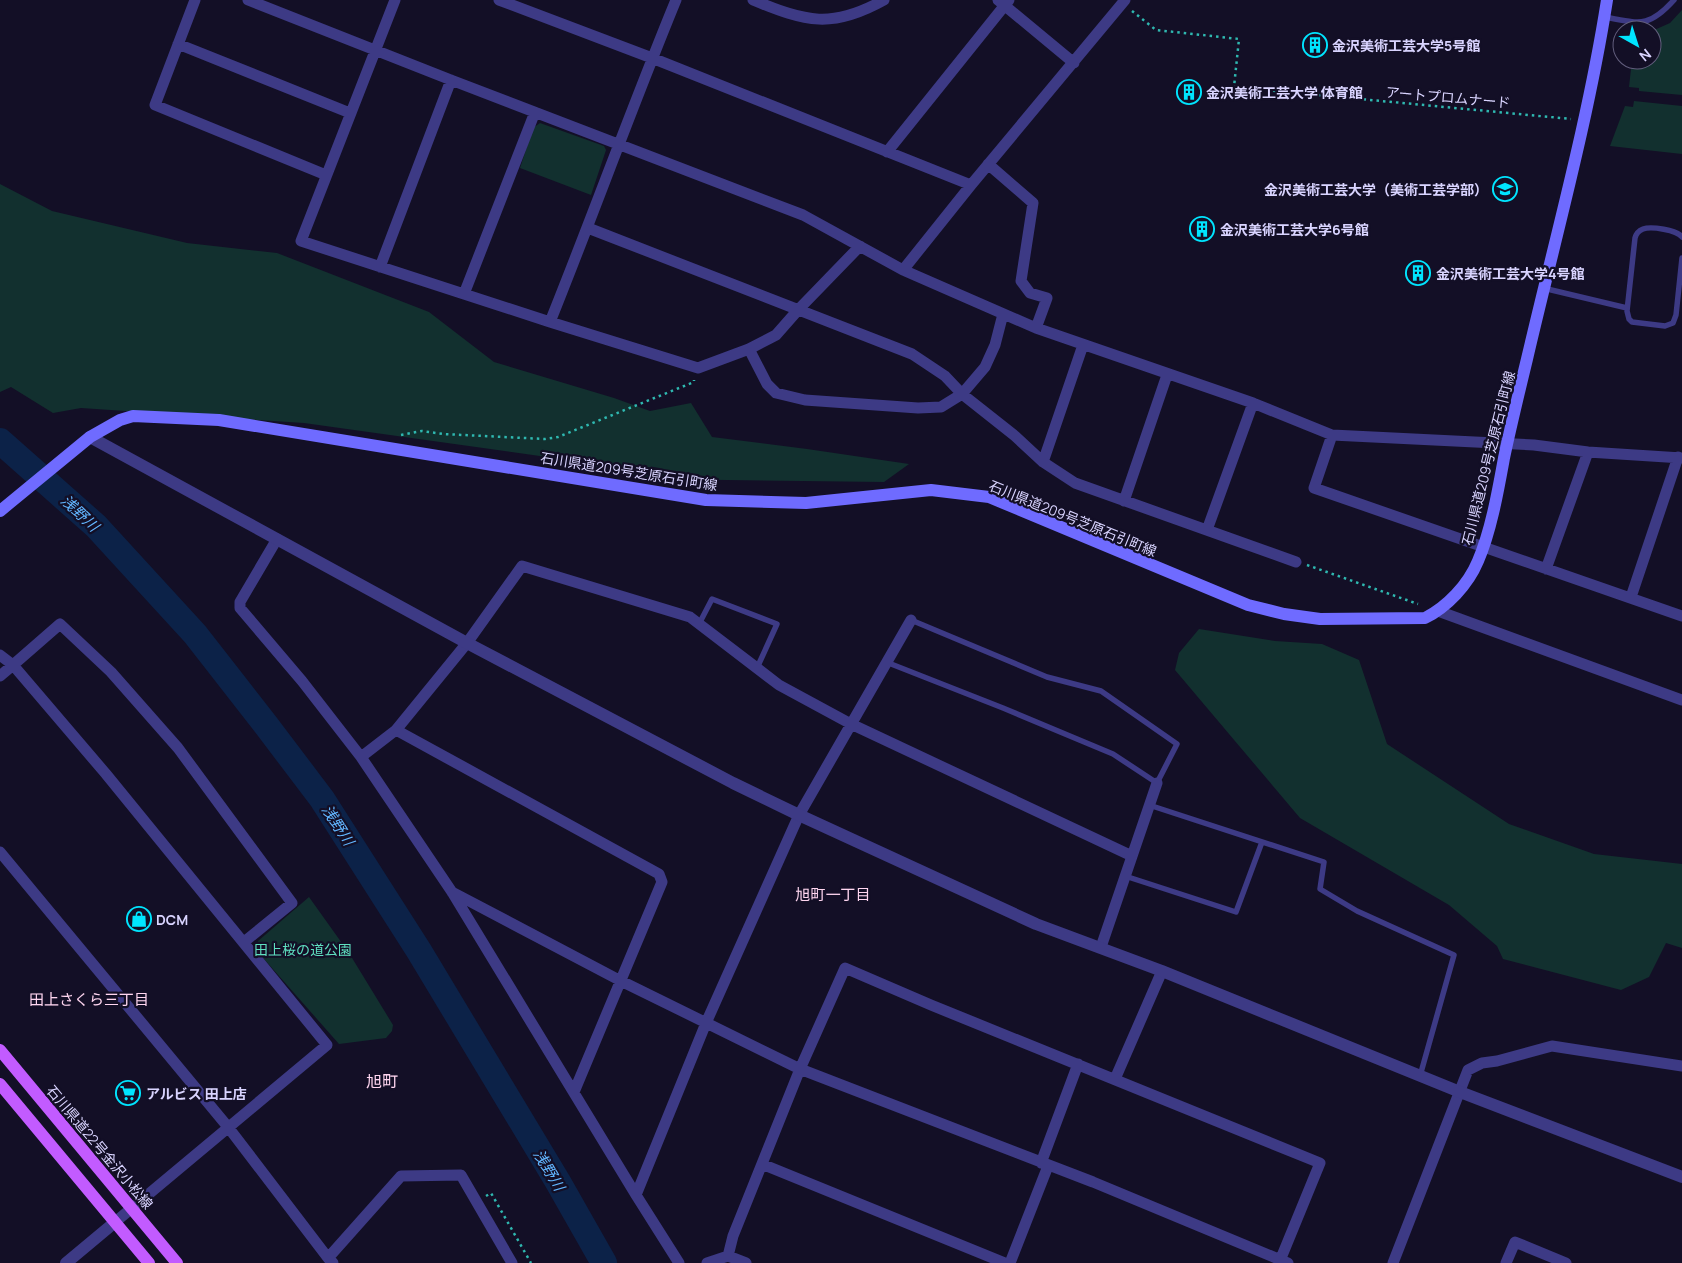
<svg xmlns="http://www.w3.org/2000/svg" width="1682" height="1263" viewBox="0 0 1682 1263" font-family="Manrope,'Noto Sans JP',sans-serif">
  <rect width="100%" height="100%" fill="#130f26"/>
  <path fill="#12302f" d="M1682,10V95L1639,91V88L1629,87L1632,60H1652V31L1670,23Z
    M1634,101L1682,106V154L1610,146L1625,106L1633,107Z
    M540,123L604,146L606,150L591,195L520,168L533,128Z
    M0,184L52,211L187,243L277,253L429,312L494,362L614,398L650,411L691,403L712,437L807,449L909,464L884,482L650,479L554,458L304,423L81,408L53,413L11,387L0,392Z
    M1199,629L1275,641L1322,644L1359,660L1387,744L1509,824L1594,854L1682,864V948L1666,943L1649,977L1621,990L1503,959L1497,946L1449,905L1300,818L1175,670L1179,653Z
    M309,897L349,953L393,1025L392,1031L386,1038L339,1044L257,951L258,941Z"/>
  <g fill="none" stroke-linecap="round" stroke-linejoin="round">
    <path stroke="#0c2248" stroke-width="26" d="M0,441L96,526L195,634L266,725L322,799L419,951L558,1182L604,1263"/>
    <path stroke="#2fb8b0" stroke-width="2.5" stroke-dasharray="2.5 4" stroke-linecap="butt" d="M1132,11L1156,30L1239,39L1234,87L1571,119
      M401,435L422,431L443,434L545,439L558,437L694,382V380
      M1307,565L1418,604
      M486,1196L491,1193L531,1263"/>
    <path stroke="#3d3a85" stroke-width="5.5" d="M1604,17C1639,23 1648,29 1674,0
      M1682,237C1677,230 1651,226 1643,229C1638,231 1636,234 1635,238L1627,311L1629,319L1632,322L1665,326L1673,323L1676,315L1682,258
      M1543,288L1627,308
      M699,624L712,599L777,624L757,668
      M886,662L1003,708L1113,754L1157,783L1177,744L1101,691L1047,677L911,620
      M1149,805L1324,862L1320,889L1357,911L1454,955L1420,1076
      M1125,876L1236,912L1262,842"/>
    <path stroke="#3d3a85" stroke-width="11" d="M195,0L155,105L326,175
      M248,0L451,80L803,215L903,270L1036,328L1253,403L1332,435L1534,445L1588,452L1682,458
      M395,0L301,241L550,322L698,368L749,349L776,335L798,310L860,246
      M499,0L652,58L971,185
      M753,0C806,22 832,29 884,0
      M998,0L1074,63
      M178,44L350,113
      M887,152L1009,0
      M988,164L1033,203L1021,281L1030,293L1047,298L1036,328
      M588,228L912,354L945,376L962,394L1015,436L1043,462L1075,483L1296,562
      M380,267L451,80
      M903,270L971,185L1125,0
      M464,294L535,112
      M550,322C593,215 632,107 676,0
      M749,349L767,384L776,393L805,400L918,408L941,407L962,394L985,367L995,345L1003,314
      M1332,435L1314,488L1682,616
      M1043,462L1083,345
      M1124,501L1167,375
      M1207,530L1253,403
      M277,539L240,602V608L302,681L361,757L452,892L636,1195L679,1263
      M1546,569L1588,452
      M1631,597L1678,457
      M1438,611L1682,700
      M0,655L13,665L0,676
      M396,730L659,874L662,882L574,1092
      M361,757L396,730L467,643L522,566L690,617L779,685L851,724L1132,856
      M0,852L228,1127L328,1258L333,1263
      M452,892L621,981L800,1069L1093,1182L1288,1263
      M1101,947L1157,783
      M1115,1079L1162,971
      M1041,1163L1078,1064
      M762,1164L1005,1263
      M636,1195L706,1023L799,815L911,620
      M114,1223L327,1045L106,774L13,665L60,624L111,672L178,748L292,903L244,942
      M728,1256L733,1236L800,1069L845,968L931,1005L1320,1163L1279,1263
      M328,1258L401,1176L461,1175L512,1263
      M707,1263L728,1256L746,1263
      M1010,1263L1048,1166
      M1393,1263L1468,1070L1482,1063L1497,1061L1552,1046L1682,1066
      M1506,1263L1515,1242L1566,1263"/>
    <path stroke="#3d3a85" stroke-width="12" d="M90,437L467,643L733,783L799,815L1036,924L1162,971L1460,1092L1682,1177
      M66,1263L114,1223"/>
    <path stroke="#6f6bff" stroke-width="12" d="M0,511L90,437L120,420L133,416L219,420L706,500L806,503L931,490L989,497L1248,605L1284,614L1320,619L1425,618C1447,607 1468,585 1478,561C1491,531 1498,491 1504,458C1511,425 1519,392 1527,359C1555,239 1588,121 1607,0"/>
    <path stroke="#c25bff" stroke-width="12" d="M0,1050L177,1263
      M0,1084L149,1263"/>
  </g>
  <defs>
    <symbol id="building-ring" viewBox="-11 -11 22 22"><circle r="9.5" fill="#130f26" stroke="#00e5ff" stroke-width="1.5"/><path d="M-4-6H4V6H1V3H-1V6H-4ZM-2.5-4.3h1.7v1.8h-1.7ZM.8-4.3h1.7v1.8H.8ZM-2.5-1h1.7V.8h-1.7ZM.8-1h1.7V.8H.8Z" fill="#00e5ff"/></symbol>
    <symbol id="university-ring" viewBox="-11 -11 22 22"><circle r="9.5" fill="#130f26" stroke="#00e5ff" stroke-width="1.5"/><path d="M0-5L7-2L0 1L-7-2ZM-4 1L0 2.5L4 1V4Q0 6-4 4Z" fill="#00e5ff"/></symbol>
    <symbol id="shop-ring" viewBox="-11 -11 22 22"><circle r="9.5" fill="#130f26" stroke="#00e5ff" stroke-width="1.5"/><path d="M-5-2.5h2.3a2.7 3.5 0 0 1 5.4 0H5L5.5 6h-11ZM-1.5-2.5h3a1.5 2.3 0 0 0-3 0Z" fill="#00e5ff"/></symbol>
    <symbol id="supermarket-ring" viewBox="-11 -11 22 22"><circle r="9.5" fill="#130f26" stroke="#00e5ff" stroke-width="1.5"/><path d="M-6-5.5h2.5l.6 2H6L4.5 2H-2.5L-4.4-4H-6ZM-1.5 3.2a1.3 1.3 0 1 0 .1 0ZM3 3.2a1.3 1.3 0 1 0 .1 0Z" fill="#00e5ff"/></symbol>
  </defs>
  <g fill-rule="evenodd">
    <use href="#building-ring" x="1301" y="31" width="28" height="28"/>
    <use href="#building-ring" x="1175" y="78" width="28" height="28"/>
    <use href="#university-ring" x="1491" y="175" width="28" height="28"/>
    <use href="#building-ring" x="1188" y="215" width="28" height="28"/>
    <use href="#building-ring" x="1404" y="259" width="28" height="28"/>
    <use href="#shop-ring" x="125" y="905" width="28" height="28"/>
    <use href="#supermarket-ring" x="114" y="1079" width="28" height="28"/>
  </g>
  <g text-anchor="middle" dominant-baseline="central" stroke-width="4.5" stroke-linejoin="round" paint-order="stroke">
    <g font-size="14" font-weight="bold" fill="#d9d4ff" stroke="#130f26" text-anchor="start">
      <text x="1332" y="45">金沢美術工芸大学5号館</text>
      <text x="1206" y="92">金沢美術工芸大学 体育館</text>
      <text x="1488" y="189" text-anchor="end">金沢美術工芸大学（美術工芸学部）</text>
      <text x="1220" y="229">金沢美術工芸大学6号館</text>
      <text x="1436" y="273">金沢美術工芸大学4号館</text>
      <text x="156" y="919">DCM</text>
      <text x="146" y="1093">アルビス 田上店</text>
    </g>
    <g font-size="14" fill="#d9d4ff" stroke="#130f26">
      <text transform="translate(1448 97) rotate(5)">アートプロムナード</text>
      <text transform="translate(1488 458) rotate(-76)">石川県道209号芝原石引町線</text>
      <text transform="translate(629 471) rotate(9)">石川県道209号芝原石引町線</text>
      <text transform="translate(1073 518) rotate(22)">石川県道209号芝原石引町線</text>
      <text transform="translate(100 1147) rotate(50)">石川県道22号金沢小松線</text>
    </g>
    <g font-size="14" fill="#5fe0c0" stroke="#130f26">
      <text x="303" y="949">田上桜の道公園</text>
    </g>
    <g font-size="15" font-style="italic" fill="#62b6ff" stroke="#130f26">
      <text transform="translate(80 513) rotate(43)">浅野川</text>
      <text transform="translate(338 825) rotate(57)">浅野川</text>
      <text transform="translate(549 1170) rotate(59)">浅野川</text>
    </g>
    <g font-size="15" fill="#ffd6f0" stroke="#130f26">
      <text x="833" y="894">旭町一丁目</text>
      <text x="89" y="999">田上さくら三丁目</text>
    </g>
    <g font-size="16" fill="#ffd6f0" stroke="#130f26">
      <text x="382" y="1081">旭町</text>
    </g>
  </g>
  <g transform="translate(1637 45) rotate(141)"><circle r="24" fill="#130f26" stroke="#625e7d"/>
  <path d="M0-4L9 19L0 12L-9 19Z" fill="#00e5ff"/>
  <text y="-8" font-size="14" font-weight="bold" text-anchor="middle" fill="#d9d4ff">N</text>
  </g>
</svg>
